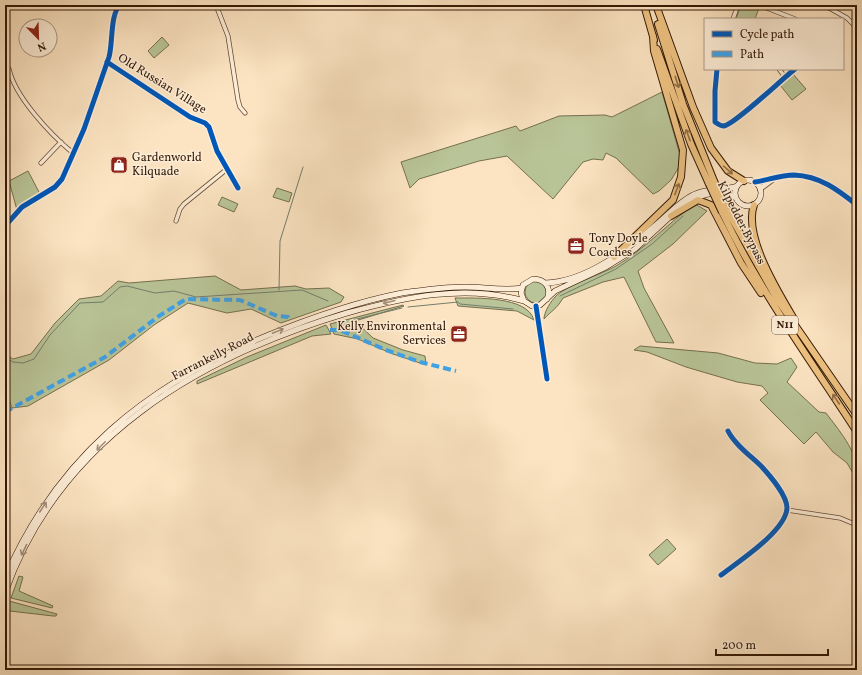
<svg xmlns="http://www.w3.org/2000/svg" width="862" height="675" viewBox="0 0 862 675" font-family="Vollkorn,serif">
  <rect width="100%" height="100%" fill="#fce4c2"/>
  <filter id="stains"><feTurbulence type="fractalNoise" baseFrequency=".005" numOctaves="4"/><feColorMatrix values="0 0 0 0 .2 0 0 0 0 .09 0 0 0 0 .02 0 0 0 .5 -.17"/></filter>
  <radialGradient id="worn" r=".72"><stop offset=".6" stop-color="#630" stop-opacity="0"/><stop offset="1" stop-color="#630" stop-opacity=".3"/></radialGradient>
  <path fill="#b9c598" stroke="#766f4f" d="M741,5H750L759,8L755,19H736Z
    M162,37L169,45L154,58L148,51Z
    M793,74L806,89L792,100L780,85Z
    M662,92L680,155L679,167L671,180L659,191L653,194L616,158L606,153L603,160L593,159L583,162L553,199L507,156L479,161L419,179L410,188L401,162L516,126L520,131L559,116L605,115L612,117Z
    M28,171L40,194L32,198L17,210L9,181Z
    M277,188L292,193L289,202L273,197Z
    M222,197L238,204L234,212L218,205Z
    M695,204L707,211L673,244L638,271L644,288L674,343L656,342L624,277L603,282L563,298C556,310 552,310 544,319C544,312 551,301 556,296C566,286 602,274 616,266C645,249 668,223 695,204Z
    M215,276L241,290L295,286L306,289L329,288L344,297L341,302L281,323L251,309L227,313L188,303L154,325L109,360L28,406L12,408L5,387V354L13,359L31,354L55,323L79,299L101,296L118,281L129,283Z
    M525 292a11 11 0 1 1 22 0a11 11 0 1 1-22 0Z
    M455,298C476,298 527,296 534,320L517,311L458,306Z
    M403,305L404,306L355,321L373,338L403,350L425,356L426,365L393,354L358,339L334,334L330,324Z
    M326,325L331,334L312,336L197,384V381L247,357Z
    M640,346L718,353L755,363L777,364L791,358L797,367L787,382L819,412L826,413C838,429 857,451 857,471L854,475L847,463L833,452L816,432L804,444L760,400L768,393L762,386L737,382L686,367L647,352L634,350Z
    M667,539L676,549L658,565L649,555Z
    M19,576L23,577L19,591L53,606L52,608L11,598Z
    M9,601L57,614L56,616H53L10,611L5,625V611Z"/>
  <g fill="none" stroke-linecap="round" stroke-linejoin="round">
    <path stroke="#747d6d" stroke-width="1" d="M279,290L280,241L303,167
      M560,296L616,269L652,244L683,216
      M408,307L458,302L460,304L513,309
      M353,320L402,308
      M5,357L13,362L23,363L34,359L50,335L80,303L103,302L120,287L127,286L155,293L174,291L196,297L302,290L328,301"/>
    <defs>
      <path id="minor" d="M216,5L228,36L238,100L240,107L245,113
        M759,5L795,19
        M824,5L847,18L857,28
        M733,19L738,5
        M107,62L190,117L205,123L209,127L217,151L238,188
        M9,69C15,97 51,135 73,153
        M717,69L715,91V122C718,124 720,126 724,126C735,124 782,79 795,69
        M779,69L785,77
        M41,163L61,142
        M176,221L180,209L184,204L227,169
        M536,306L547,379
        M787,510L840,518L857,525
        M721,575C738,562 786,531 787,508C787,495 770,476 762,467C751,456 735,445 728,431"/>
      <path id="tertiary" d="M755,182C768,180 781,175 794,175C820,176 838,190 857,205
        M760,189L772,180
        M5,226L22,207L55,187L62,179L84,129L109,57C113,43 110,14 120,5"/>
      <path id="secondary" d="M735 193a13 13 0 1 1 26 0a13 13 0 1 1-26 0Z
        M680,208C698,195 716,188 736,198
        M545,283C586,282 628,249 657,224C669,214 679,202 693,195C707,187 723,191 737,186
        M547,299C552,288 545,279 533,279L523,285L521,293L524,301L532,306L540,305L555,291L606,267L635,249L673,214
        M5,578C57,457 147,385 266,336C310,318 356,302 402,293C423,290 444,287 465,287C484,287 502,291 522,288
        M5,593C59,439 199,357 347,313C405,297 465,284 524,301"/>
      <path id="trunk" d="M644,5L654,40
        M656,5L693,107L711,148L728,171L744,181
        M658,24L683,104L714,181
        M657,49L691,144L709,184
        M754,205C743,236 778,292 794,319
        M727,210L777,299L857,415
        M722,212C759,290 810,359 857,432
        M671,216L698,200L711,205L741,263L761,293
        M614,257L673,200L681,177L683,150L654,51L653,36"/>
    </defs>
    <use href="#minor" stroke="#664c35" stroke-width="5"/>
    <use href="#tertiary" stroke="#664c35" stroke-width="6"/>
    <use href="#secondary" stroke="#341906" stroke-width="6"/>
    <use href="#trunk" stroke="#341906" stroke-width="8"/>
    <use href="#minor" stroke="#fdedd7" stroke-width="3.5"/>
    <use href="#tertiary" stroke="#fdedd7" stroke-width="4.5"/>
    <use href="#secondary" stroke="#fdedd7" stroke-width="5"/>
    <use href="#trunk" stroke="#eec281" stroke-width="6"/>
    <defs>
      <path id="trunk-bridge" d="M714,181L727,210
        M709,184L722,212"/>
    </defs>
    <use href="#trunk-bridge" stroke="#341906" stroke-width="8" stroke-linecap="butt"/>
    <use href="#trunk-bridge" stroke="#eec281" stroke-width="6"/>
    <path stroke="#3ea2e9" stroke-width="4" stroke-dasharray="8 4" stroke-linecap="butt" d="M330,330H340L386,350L420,362L456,371
      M5,412L105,357L159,316L186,299L240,300L277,316L288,317L290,321"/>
    <defs>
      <path id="cycleway" d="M107,62L190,117L205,123L209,127L217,151L238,188
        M717,69L715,91V122C718,124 720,126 724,126C735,124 782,79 795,69
        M755,182C768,180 781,175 794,175C820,176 838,190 857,205
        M5,226L22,207L55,187L62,179L84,129L109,57C113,43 110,14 120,5
        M536,306L547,379
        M721,575C738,562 786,531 787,508C787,495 770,476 762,467C751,456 735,445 728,431"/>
    </defs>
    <use href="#cycleway" stroke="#fdedd7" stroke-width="8"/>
    <use href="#cycleway" stroke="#0057b8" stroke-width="5"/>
  </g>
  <defs><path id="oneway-shaft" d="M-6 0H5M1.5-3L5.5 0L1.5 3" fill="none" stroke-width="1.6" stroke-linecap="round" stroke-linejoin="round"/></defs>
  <g stroke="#916e44">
    <use href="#oneway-shaft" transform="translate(677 82) rotate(72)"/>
    <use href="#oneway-shaft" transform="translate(688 135) rotate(-110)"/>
    <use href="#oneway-shaft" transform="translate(728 170) rotate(42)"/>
    <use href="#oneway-shaft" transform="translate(677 189) rotate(-69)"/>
    <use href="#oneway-shaft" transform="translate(836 399) rotate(-124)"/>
  </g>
  <g stroke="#a38e79">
    <use href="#oneway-shaft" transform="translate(389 302) rotate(166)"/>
    <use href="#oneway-shaft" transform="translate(278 331) rotate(-22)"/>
    <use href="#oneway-shaft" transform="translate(101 446) rotate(135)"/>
    <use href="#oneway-shaft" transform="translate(43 507) rotate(-57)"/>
    <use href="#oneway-shaft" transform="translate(24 550) rotate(116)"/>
  </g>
  <defs>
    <symbol id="shop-square" viewBox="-11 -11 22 22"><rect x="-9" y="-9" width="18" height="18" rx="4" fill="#8f2418" stroke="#fdedd7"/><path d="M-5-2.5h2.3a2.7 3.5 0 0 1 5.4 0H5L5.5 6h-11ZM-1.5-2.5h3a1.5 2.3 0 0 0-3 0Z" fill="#fff"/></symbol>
    <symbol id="office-square" viewBox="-11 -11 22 22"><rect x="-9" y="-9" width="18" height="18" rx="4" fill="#8f2418" stroke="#fdedd7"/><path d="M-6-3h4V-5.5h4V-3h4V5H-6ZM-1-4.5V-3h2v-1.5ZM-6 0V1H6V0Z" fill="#fff"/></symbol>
  </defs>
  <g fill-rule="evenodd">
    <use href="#shop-square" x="109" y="155" width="20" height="20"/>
    <use href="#office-square" x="566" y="236" width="20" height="20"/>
    <use href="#office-square" x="449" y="324" width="20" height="20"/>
  </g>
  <g text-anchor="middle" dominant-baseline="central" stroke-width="3" stroke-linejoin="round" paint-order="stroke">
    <rect fill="#fdedd7" stroke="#705945" stroke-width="1" x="772" y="316" width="26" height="18" rx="3"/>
    <g font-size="11" font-weight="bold" fill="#341906">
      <text x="785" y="325">N11</text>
    </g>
    <g font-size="12" fill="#341906" stroke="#fdedd7">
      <text transform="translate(162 84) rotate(32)">Old Russian Village</text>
      <text transform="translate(741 223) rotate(63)">Kilpedder Bypass</text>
      <text transform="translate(213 357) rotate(-27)">Farrankelly Road</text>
    </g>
    <g font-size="12" fill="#341906" stroke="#fdedd7" text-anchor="start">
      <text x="132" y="158">Gardenworld<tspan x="132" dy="14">Kilquade</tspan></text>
      <text x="589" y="239">Tony Doyle<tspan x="589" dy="14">Coaches</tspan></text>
      <text x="446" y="327" text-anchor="end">Kelly Environmental<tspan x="446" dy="14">Services</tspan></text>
    </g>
  </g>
  <rect width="862" height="675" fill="none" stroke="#fce4c2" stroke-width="20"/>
  <rect x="6" y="6" width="850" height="663" fill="none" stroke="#341906" stroke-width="2"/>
  <rect x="10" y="10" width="842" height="655" fill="none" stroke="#341906"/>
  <rect x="704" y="18" width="140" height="52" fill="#fdedd7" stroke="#ad9883"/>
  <rect x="712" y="31" width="20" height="6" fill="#0057b8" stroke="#ad9883"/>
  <text x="740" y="38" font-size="12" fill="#341906">Cycle path</text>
  <rect x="712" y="51" width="20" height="6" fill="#3ea2e9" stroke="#ad9883"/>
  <text x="740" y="58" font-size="12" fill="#341906">Path</text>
  <g transform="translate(38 38) rotate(157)"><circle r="19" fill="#fdedd7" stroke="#ad9883"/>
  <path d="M0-3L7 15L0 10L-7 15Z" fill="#8f2418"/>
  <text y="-6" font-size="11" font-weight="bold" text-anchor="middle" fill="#341906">N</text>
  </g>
  <path d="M716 649v6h112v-6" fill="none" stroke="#341906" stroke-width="2"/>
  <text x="722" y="649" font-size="12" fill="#341906" stroke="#fdedd7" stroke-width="3" paint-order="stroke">200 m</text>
  <rect width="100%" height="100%" filter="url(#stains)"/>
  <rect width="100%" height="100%" fill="url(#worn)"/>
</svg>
